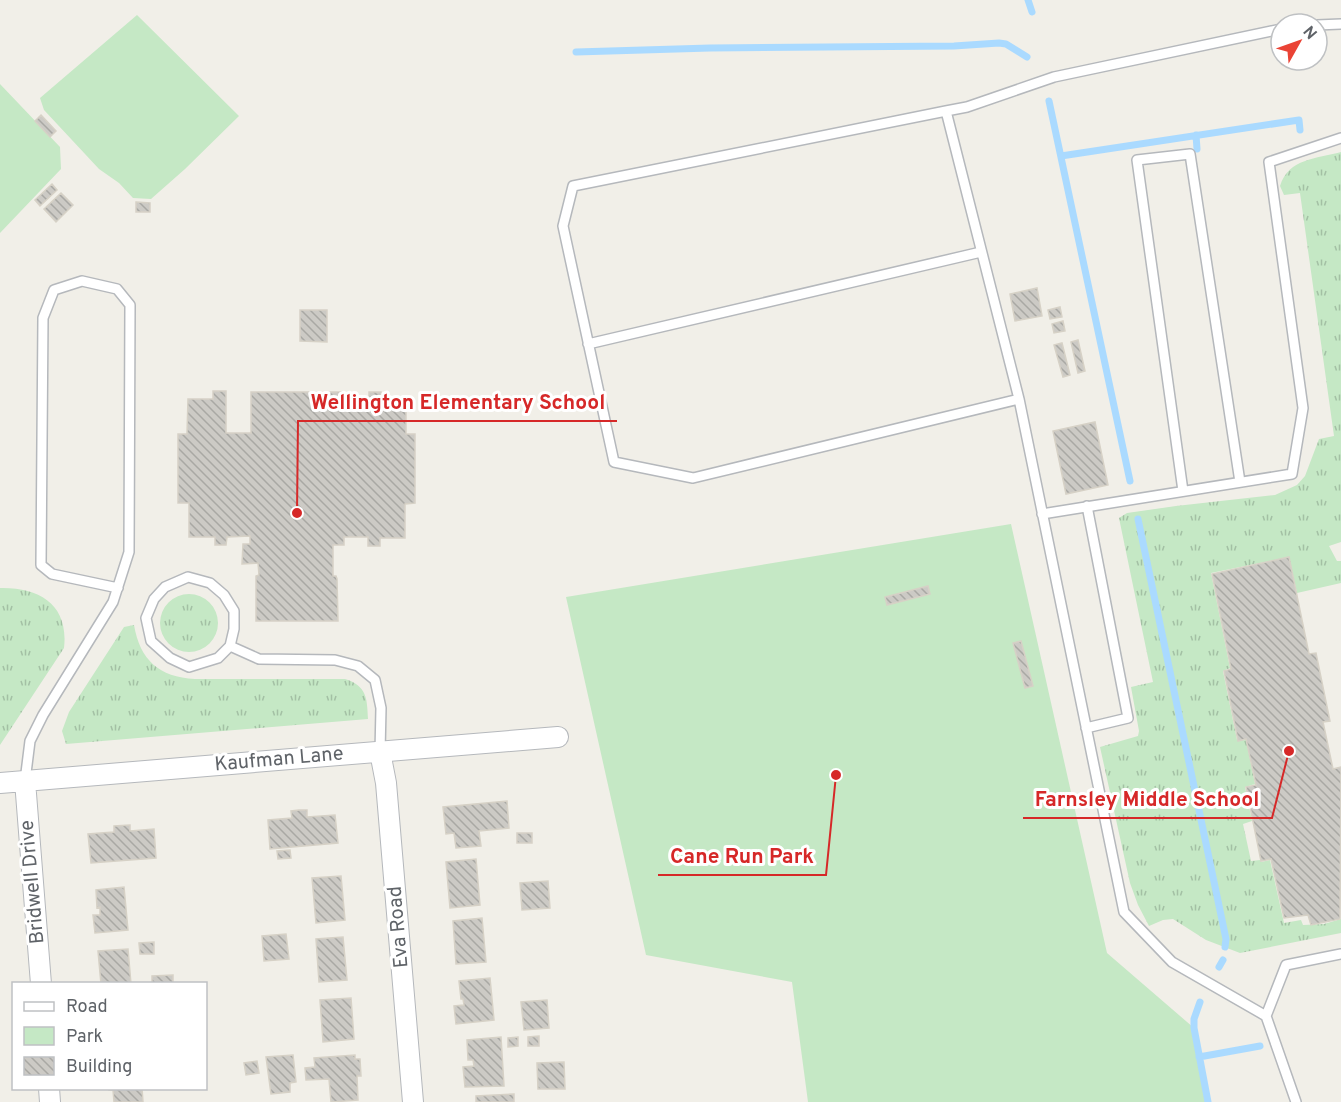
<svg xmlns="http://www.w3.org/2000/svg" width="1341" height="1102" viewBox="0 0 1341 1102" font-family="Overpass,sans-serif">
  <defs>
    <pattern id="grass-tufts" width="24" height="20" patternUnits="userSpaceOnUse" patternTransform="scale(1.5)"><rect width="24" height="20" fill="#c5e8c5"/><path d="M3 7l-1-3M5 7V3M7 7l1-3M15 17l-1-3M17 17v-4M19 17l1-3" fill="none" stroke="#a3c0a4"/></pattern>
    <pattern id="building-back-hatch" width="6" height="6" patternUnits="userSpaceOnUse" patternTransform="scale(1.5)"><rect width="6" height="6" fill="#cccac5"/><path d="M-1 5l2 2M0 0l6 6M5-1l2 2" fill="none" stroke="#a9a8a4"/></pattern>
  </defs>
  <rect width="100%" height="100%" fill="#f1efe8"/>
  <path fill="url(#grass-tufts)" d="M1341,152V542L1329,546L1337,561H1341V583L1297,593L1289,557L1211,573L1230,668L1223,671L1237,740H1246L1255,784L1245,787L1252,821L1243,824L1251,861L1260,860L1261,862L1270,860L1284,923L1301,920L1303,925L1324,924L1341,919V933L1240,953L1206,940L1173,919L1163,920L1149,926L1138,905L1130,883L1100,747L1138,736L1139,731L1131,687L1153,682L1119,518L1127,513L1176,506L1275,495L1297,485L1305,476L1319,439L1334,436L1300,193L1284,195L1280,186C1289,158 1316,159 1341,152Z
    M0,588C40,587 69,605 64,648L0,745Z
    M160 623a29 29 0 1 1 58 0a29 29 0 1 1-58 0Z
    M134,625C140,660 159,677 195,679H345C367,686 367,698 368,719L66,744L62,731L69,712L124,627Z"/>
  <path fill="#c5e8c5" d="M137,15L239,116L185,169L151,199L133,198L119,183L99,169L44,110L40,98Z
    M0,84L60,147L61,169L0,233Z
    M1011,524L1107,953L1194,1028L1209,1102H808L792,982L646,955L566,597Z"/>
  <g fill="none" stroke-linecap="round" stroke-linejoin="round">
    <path stroke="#aadaff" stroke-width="7" d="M1028,0L1032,12
      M576,52L710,48L954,46L999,43L1006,44L1027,57
      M1049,101L1130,481
      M1196,135L1197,149
      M1061,156L1299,120L1300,130
      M1138,519L1226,939L1225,947
      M1219,967L1223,960
      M1200,1002L1194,1019V1028L1208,1102
      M1199,1057L1260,1046"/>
  </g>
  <path fill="url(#building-back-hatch)" stroke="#d6d1c6" stroke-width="1.5" d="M41,115L56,131L50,137L35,121Z
    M52,184L57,190L40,206L35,200Z
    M61,193L73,205L56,222L44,209Z
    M136,202L150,203V212H136Z
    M1037,288L1042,316L1015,321L1010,294Z
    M1060,307L1062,317L1050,319L1048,310Z
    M300,310H327V342L300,341Z
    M1063,321L1065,331L1054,333L1052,324Z
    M1078,340L1085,371L1078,373L1071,342Z
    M1062,343L1070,375L1063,377L1054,345Z
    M213,391H226V433H251V392H344V401L369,400V392H381V399H406V434H415V503L405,504V538H380V546H368V537H344V545H333V576H336L337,579L338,621H256V576L259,575L258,563L242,564L243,544H250V536L227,537L226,545H215V537H189V503H178V434H187L188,399H213Z
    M1095,422L1108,485L1066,494L1053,431Z
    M1289,557L1309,654L1316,653L1330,721L1323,722L1333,769L1341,767L1340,919L1311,925L1308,915L1284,918L1271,859L1261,861L1246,787L1256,785L1246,739L1238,741L1224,671L1231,669L1212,574Z
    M928,586L930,594L887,605L885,597Z
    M1021,641L1033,686L1025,688L1013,643Z
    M507,801L509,828L479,831L481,846L456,848L454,833L446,834L443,807Z
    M299,810H307V817L335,815L338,843L270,849L268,820L292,818L291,811Z
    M130,825V831L154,829L156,858L91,863L88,834L114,832V826Z
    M517,833H532V843H517Z
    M290,850L291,858L278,859L277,851Z
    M476,859L480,905L450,908L446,862Z
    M341,876L345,920L316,923L312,878Z
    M548,881L550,908L522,910L520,883Z
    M124,887L128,930L95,933L93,915H100V907L97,908L96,890Z
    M482,918L486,962L456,964L453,921Z
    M286,934L289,959L264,961L262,936Z
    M343,937L347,980L319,982L316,939Z
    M154,942V954H140L139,943Z
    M128,949L131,984H101L98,951Z
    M173,975V984H152V976Z
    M490,978L494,1020L456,1024L454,1006L464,1005L463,999H461L459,981Z
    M351,998L354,1039L323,1042L320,1000Z
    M547,1000L549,1028L524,1030L521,1002Z
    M539,1036V1046H528V1037Z
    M501,1037L504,1086L465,1087L463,1067L474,1066L473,1060H468L467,1040Z
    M518,1037V1046L508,1047V1038Z
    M293,1055L296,1082L290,1083V1092L271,1094L266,1057Z
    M355,1055V1059H360L361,1076H357L358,1100L331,1102L329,1079L306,1080L305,1068L315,1067L314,1058Z
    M257,1061L259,1073L246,1075L244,1063Z
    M564,1062L565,1089H538L537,1063Z
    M109,1088H142L143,1102H114L113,1090H109Z
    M514,1094V1102H476V1096Z"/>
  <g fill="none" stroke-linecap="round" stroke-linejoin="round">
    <defs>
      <path id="service" d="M1317,25L1341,24
        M946,111L1019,399L693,478L614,462L563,226L573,186L946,111L967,107L1054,77L1281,29
        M588,344L981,252
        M1019,399L1124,912L1172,962L1266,1016L1296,1102
        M1183,491L1137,160L1190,154L1240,482
        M1042,514L1292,474L1303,408L1269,162L1341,138
        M188,577L210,583L224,595L234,611V629L230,646L218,658L189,667L170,658L151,641L146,618L154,599L165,587Z
        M230,646L259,659L335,660L358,666L375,680L381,708L380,752
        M1086,728L1128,718L1087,506
        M25,781L30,741L43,715L113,602L129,552L130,305L117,289L82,281L54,290L43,318L41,565L52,574L118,588
        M1266,1016L1286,965L1341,954"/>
      <path id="minor" d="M380,752L386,783L413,1102
        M25,781L41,984
        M0,783L558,737
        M49,1088L50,1102"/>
    </defs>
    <use href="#service" stroke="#b5b8bc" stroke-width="12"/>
    <use href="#minor" stroke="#b5b8bc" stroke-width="22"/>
    <use href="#service" stroke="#fff" stroke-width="9"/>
    <use href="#minor" stroke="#fff" stroke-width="20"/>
  </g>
  <g text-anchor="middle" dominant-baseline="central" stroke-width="6" stroke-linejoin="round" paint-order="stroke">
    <g font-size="20" fill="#5f6368" stroke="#fff">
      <text transform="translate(279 760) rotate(-5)">Kaufman Lane</text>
      <text transform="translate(33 882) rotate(-95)">Bridwell Drive</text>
      <text transform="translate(399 927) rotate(-95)">Eva Road</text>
    </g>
  </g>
  <path fill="none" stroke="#d62828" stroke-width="2" d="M297 513L298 421H617M1289 751L1272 818H1023M836 775L826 875H658"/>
  <g fill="#d62828" stroke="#fff" stroke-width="2">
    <circle cx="297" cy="513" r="6"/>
    <circle cx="1289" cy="751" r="6"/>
    <circle cx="836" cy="775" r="6"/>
  </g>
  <g font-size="21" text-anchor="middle" font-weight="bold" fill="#d62828" stroke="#fff" stroke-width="6" stroke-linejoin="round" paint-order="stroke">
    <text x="458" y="409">Wellington Elementary School</text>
    <text x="1147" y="806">Farnsley Middle School</text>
    <text x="742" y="863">Cane Run Park</text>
  </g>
  <rect x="12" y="982" width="195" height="108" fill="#ffffff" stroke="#bfc1c3" stroke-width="1.5"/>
  <rect x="24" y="1002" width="30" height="9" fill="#ffffff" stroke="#bfc1c3" stroke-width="1.5"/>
  <text x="66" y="1012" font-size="18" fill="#5f6368">Road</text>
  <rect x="24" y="1027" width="30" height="18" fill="#c5e8c5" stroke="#bfc1c3" stroke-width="1.5"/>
  <text x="66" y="1042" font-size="18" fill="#5f6368">Park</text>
  <rect x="24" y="1057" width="30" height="18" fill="url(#building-back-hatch)" stroke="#bfc1c3" stroke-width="1.5"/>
  <text x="66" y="1072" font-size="18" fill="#5f6368">Building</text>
  <g transform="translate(1299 42) rotate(50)"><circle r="28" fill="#ffffff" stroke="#bfc1c3" stroke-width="1.5"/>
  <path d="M0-4.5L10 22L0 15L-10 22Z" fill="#ea4335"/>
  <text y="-9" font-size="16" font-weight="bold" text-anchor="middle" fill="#5f6368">N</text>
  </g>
</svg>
